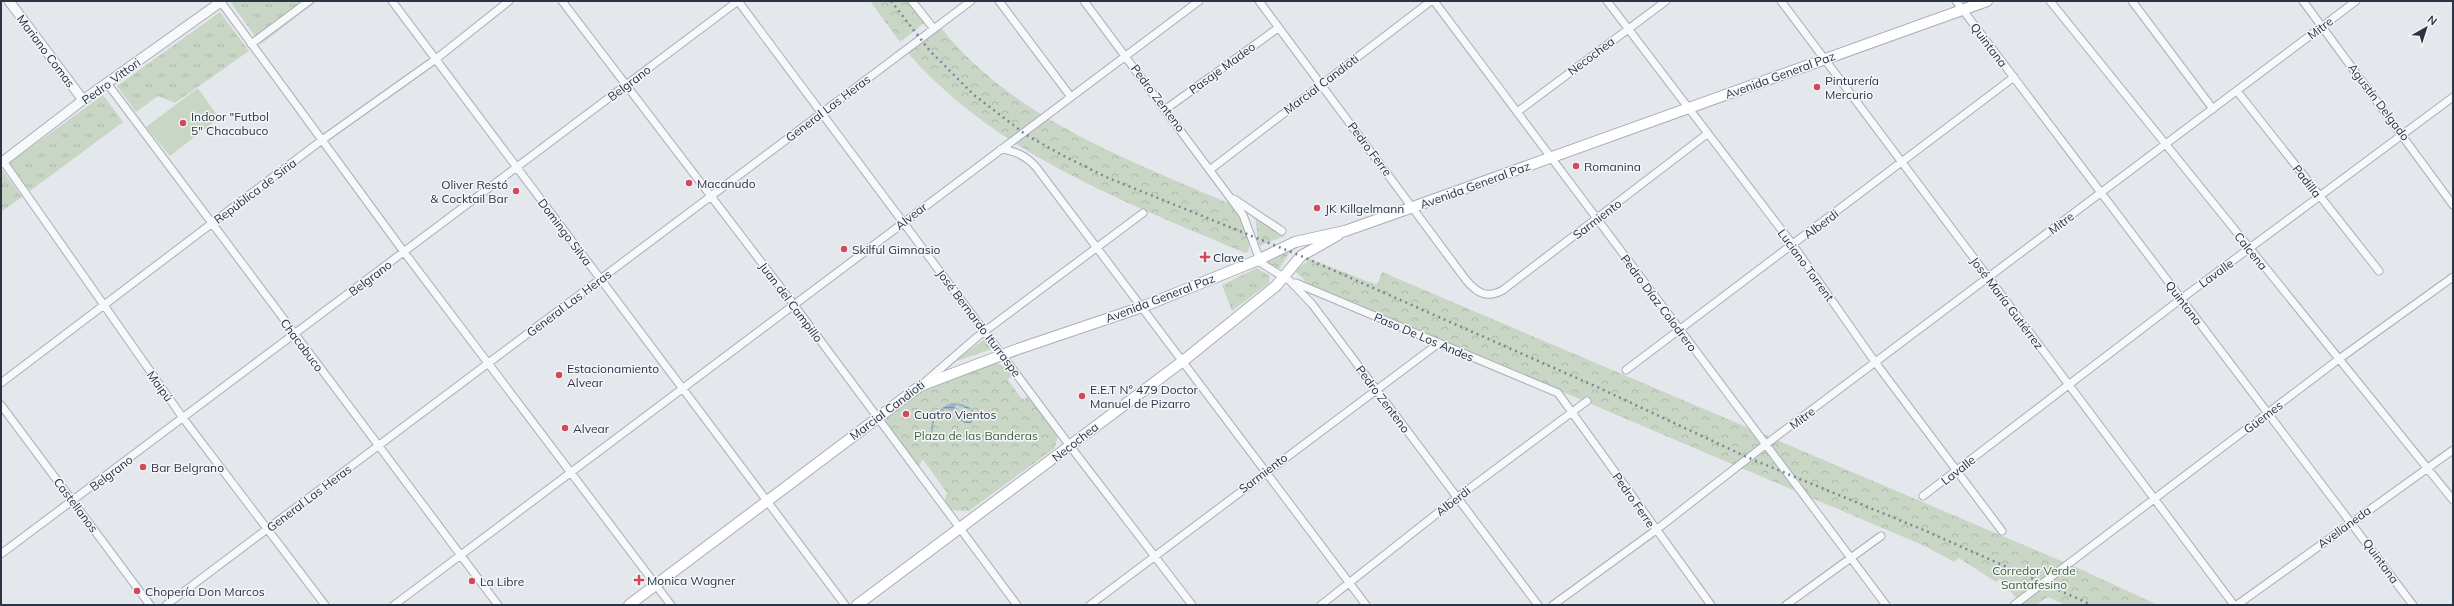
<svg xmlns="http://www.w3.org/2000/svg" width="2454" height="606" viewBox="0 0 2454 606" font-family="Mulish,sans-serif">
  <defs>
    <pattern id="grass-tufts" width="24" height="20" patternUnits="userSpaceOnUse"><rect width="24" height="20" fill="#c9d6c5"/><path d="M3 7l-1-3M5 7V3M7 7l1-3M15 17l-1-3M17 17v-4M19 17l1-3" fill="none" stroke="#adb8ab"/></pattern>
    <pattern id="park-crowns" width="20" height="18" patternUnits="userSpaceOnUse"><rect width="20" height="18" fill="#c9d6c5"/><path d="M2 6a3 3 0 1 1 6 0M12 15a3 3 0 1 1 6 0" fill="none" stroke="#adb8ab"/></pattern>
    <pattern id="water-rules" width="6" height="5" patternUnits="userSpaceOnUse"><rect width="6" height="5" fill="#9fb4cc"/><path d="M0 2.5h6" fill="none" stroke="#8293a7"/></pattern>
  </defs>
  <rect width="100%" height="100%" fill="#e4e7ec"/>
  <path fill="url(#grass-tufts)" d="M234,1H317L261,44L231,3Z
    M220,12L249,51L175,103L158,96L136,112L117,86Z
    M103,95L123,122L30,191L9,163Z
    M1,168L22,197L1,212Z
    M1257,268L1270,276L1269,283L1232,311L1222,285Z
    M985,339L992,349L951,363Z"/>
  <path fill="url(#park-crowns)" d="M870,1H907L924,23L900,42Z
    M941,28C1014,119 1127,159 1230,204C1239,215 1253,237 1248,252L1245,253C1123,201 997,155 907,52Z
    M1255,217L1285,236L1259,246Z
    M1304,243L1289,253L1280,268L1271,267L1266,261Z
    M1310,259L1377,285L1382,272L2080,569L2158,605H2065L2048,597L2036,605H2022L2000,579L1996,582L1959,558L1954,562L1927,547L1307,283L1295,271Z
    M994,362L1009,369L1013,373L1008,380L1021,398L1025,400L1028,394L1058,435L1055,448L969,511L949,510L944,503L947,493L924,461L922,460L918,468L885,423L890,411L921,388Z"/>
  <path fill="#c9d6c5" d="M198,88L219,118L170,156L146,127Z"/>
  <path fill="url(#water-rules)" fill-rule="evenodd" d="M952,403C962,403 974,406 975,418L971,423C962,424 957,419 954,411L945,409L934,421L932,437C928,422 937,408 952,403ZM957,405L971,410L974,418L970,421C961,422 957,416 954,408Z"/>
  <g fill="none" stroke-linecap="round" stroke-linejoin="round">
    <defs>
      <path id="minor" d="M392,1L845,605
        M562,1L794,305L1017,605
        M912,1L934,29
        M999,1L1071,97
        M1084,1L1243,215L1261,263L1290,281L1312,304L1538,605
        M1259,1L1466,280C1477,293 1487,299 1503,290L1707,134
        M1434,1L1886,605
        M1607,1L1793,245L1875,362L2002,531
        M1781,1L2234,605
        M1956,1L2413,605
        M2050,1L2453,500
        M2132,1L2213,109
        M2303,1L2453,205
        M221,2L404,252L671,605
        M251,44L309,1
        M107,83L498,605
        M2237,91L2379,271
        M1166,109L1278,28
        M1517,112L1666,1
        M1001,149C1016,151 1026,156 1036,167L1366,605
        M3,161L183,418L325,605
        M1211,169L1431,1
        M1234,199L1282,231
        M1296,283L1558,393L1711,605
        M1626,370L2014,77
        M925,382L977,337L1143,213
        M1,383L322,140L436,59L509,1
        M1,405L150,605
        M1923,496L2181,299L2453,97
        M1,554L738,1L1070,446L1192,605
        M166,605L971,1
        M394,605C663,405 929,201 1199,1
        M1090,605L1439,343
        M1321,605L1458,497L1587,401
        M1553,605L1656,530L1765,445L2356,1
        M1786,605L1881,536
        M2014,605L2339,359L2453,277
        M2237,605L2453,450"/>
      <path id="tertiary" d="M9,1L83,100
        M1,163L83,100L222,1"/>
      <path id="secondary" d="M629,605L920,386L1018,349L1142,307L1258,260L1295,242L1345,231L1413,207L1987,1
        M857,605L1183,361L1276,286L1301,256L1338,235"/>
    </defs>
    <use href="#minor" stroke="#a9aeb7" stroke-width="9"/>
    <use href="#tertiary" stroke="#a9aeb7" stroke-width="11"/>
    <use href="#secondary" stroke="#a9aeb7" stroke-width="12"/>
    <use href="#minor" stroke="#f7f8fa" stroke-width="7"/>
    <use href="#tertiary" stroke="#f7f8fa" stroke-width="9"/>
    <use href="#secondary" stroke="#fff" stroke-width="10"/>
    <path stroke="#7d8696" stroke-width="2.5" stroke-dasharray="2 4" stroke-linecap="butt" d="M891,1L930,51L974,95L1025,134L1060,154L1106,177L1301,256L1597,387L1749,458L1926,531L2092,605"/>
  </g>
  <g fill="#d1495b" stroke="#f4f6f9" stroke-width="1.5">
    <circle cx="1817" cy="87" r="4"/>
    <circle cx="183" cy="123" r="4"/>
    <circle cx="1576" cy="166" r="4"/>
    <circle cx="689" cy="183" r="4"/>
    <circle cx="516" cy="191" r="4"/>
    <circle cx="1317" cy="208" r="4"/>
    <circle cx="844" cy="249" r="4"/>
    <path d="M1203 251h4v4h4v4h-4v4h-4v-4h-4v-4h4z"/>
    <circle cx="559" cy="375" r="4"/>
    <circle cx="1082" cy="396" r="4"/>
    <circle cx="906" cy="414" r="4"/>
    <circle cx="565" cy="428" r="4"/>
    <circle cx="143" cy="467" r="4"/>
    <path d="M637 574h4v4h4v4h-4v4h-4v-4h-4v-4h4z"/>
    <circle cx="472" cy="581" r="4"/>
    <circle cx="137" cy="591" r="4"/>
  </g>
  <g text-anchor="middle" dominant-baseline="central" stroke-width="3" stroke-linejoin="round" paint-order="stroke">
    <g font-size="12" fill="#2b3445" stroke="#f4f6f9">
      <text transform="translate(2320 28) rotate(-37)">Mitre</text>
      <text transform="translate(1989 45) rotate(53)">Quintana</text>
      <text transform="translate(46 51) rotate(53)">Mariano Comas</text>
      <text transform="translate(1591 56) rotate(-37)">Necochea</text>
      <text transform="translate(1222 68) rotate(-36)">Pasaje Madeo</text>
      <text transform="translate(1780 75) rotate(-20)">Avenida General Paz</text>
      <text transform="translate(111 81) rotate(-36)">Pedro Vittori</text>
      <text transform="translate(629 83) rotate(-37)">Belgrano</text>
      <text transform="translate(1321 84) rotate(-37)">Marcial Candioti</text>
      <text transform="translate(1158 98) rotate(53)">Pedro Zenteno</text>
      <text transform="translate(2379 102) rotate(53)">Agustín Delgado</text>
      <text transform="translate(828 108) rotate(-37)">General Las Heras</text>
      <text transform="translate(1370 149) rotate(53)">Pedro Ferre</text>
      <text transform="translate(2307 181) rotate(52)">Padilla</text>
      <text transform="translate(1475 185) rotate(-20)">Avenida General Paz</text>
      <text transform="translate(255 191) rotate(-37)">República de Siria</text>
      <text transform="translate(911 216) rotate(-38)">Alvear</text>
      <text transform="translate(1597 219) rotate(-37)">Sarmiento</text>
      <text transform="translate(2061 223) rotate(-37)">Mitre</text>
      <text transform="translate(1821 224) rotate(-37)">Alberdi</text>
      <text transform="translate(565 232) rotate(53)">Domingo Silva</text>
      <text transform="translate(2251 251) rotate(51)">Calcena</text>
      <text transform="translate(1806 265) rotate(54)">Luciano Torrent</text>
      <text transform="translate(2216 273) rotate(-36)">Lavalle</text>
      <text transform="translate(370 278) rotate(-37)">Belgrano</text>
      <text transform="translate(1160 298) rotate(-21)">Avenida General Paz</text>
      <text transform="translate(791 302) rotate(53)">Juan del Campillo</text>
      <text transform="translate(569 303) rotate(-37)">General Las Heras</text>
      <text transform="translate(1659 303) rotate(53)">Pedro Díaz Colodrero</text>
      <text transform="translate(2007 303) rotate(53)">José María Gutiérrez</text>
      <text transform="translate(2184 303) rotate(53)">Quintana</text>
      <text transform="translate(979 323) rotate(53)">José Bernardo Iturraspe</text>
      <text transform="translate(1424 337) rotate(23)">Paso De Los Andes</text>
      <text transform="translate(302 345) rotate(53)">Chacabuco</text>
      <text transform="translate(160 386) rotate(54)">Maipú</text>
      <text transform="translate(1383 399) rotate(53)">Pedro Zenteno</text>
      <text transform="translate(887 410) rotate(-37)">Marcial Candioti</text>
      <text transform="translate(2263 417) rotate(-37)">Güemes</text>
      <text transform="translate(1802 418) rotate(-37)">Mitre</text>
      <text transform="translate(1075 442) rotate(-38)">Necochea</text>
      <text transform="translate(1958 470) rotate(-38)">Lavalle</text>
      <text transform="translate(111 473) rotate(-37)">Belgrano</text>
      <text transform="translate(1263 473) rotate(-37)">Sarmiento</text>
      <text transform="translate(309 498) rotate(-37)">General Las Heras</text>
      <text transform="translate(1634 500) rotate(55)">Pedro Ferre</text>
      <text transform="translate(1453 501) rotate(-38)">Alberdi</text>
      <text transform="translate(76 505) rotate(53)">Castellanos</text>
      <text transform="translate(2344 527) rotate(-36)">Avellaneda</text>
      <text transform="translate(2381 561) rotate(54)">Quintana</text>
    </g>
    <g font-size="12" fill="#2b3445" stroke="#f4f6f9" text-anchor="start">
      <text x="1825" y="80">Pinturería<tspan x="1825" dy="14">Mercurio</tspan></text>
      <text x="191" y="116">Indoor "Futbol<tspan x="191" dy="14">5" Chacabuco</tspan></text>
      <text x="1584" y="166">Romanina</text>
      <text x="697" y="183">Macanudo</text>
      <text x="508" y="184" text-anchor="end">Oliver Restó<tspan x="508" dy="14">&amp; Cocktail Bar</tspan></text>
      <text x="1325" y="208">JK Killgelmann</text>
      <text x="852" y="249">Skilful Gimnasio</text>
      <text x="1213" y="257">Clave</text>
      <text x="567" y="368">Estacionamiento<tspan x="567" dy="14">Alvear</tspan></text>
      <text x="1090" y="389">E.E.T N° 479 Doctor<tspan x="1090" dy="14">Manuel de Pizarro</tspan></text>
      <text x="914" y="414">Cuatro Vientos</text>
      <text x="573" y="428">Alvear</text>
      <text x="151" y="467">Bar Belgrano</text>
      <text x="647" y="580">Monica Wagner</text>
      <text x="480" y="581">La Libre</text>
      <text x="145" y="591">Chopería Don Marcos</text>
    </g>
    <g font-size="12" fill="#3f6138" stroke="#f4f6f9">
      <text x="976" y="435">Plaza de las Banderas</text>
      <text x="2034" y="570">Corredor Verde<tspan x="2034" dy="14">Santafesino</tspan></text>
    </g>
  </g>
  <rect width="2454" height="606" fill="none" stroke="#2b3445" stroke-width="4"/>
  <g transform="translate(2426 28) rotate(39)" stroke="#f4f6f9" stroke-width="3" paint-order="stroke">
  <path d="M0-3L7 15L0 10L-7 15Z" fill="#2b3445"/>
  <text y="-6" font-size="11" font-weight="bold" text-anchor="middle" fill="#2b3445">N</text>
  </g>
</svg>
